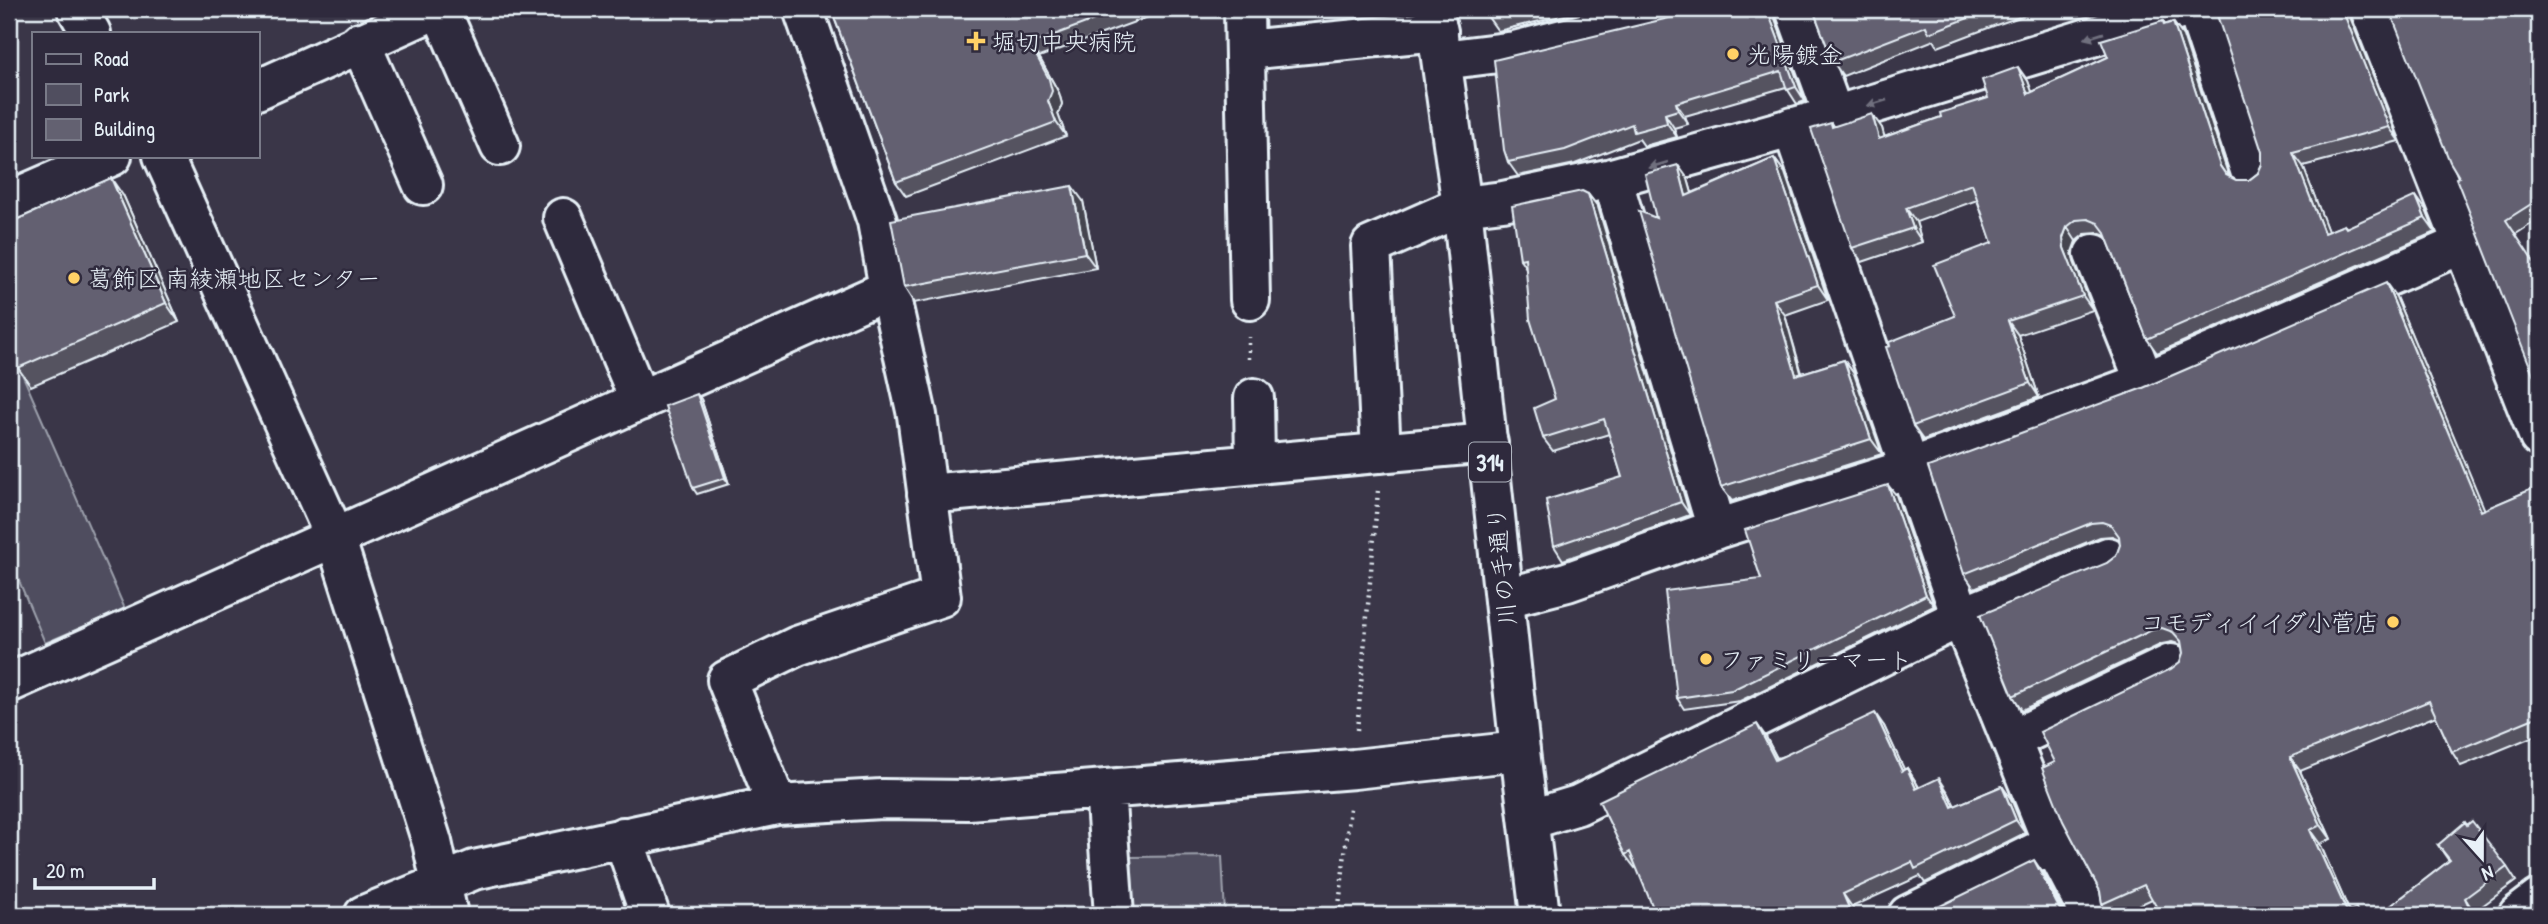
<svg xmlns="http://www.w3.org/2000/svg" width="2548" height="924" viewBox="0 0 2548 924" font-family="'Patrick Hand','Klee One',sans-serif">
  <rect width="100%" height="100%" fill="#3a3648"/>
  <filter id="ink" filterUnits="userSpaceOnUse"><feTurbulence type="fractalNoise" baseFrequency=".0143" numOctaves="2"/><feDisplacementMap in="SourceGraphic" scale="14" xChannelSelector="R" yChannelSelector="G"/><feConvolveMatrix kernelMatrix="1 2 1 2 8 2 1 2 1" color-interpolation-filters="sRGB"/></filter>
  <g filter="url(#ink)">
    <path fill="#504e5f" stroke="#9ca0ac" stroke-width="2" d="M9,344L125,609L45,643L9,557Z
      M1222,856L1225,915H1134L1131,857Z"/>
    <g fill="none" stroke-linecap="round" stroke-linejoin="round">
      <defs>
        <path id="minor" d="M77,9L91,33
          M440,9L500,146
          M1244,9L1250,300
          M1795,9L1834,116
          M2197,9L2251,173
          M2370,9L2539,437
          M360,42L423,185
          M1246,50L1438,31
          M1442,60L1515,51L1681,9
          M257,90L437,9
          M1792,127L1961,617L2053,844L2090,915
          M163,156L335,537L432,842L448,915
          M1612,178L1717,529
          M9,201L112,156
          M563,218L640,401
          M2094,254L2145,382
          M1254,398L1255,464
          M1381,453L1371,246L1462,206L1503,201L1612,178L1834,116L2183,9
          M927,494L1488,443
          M1505,598L1567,582L1717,529L1910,468L2145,382L2462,244
          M9,683L889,289
          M2011,740L2171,664
          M1105,789L1114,915
          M777,805L727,680L797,646L941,597L917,415L889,289L877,221L803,9
          M1529,820L1578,805L1961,617L2108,557
          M623,837L650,915
          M364,915L474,870L777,805L882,799L968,800L1354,769L1520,751
          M1908,915L2053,844"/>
        <path id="major" d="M1434,9L1462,206L1520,751L1540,915
          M2518,915L2539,899"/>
      </defs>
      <use href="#minor" stroke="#e8f1f8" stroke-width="44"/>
      <use href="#major" stroke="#e8f1f8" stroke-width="44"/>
      <path stroke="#e8f1f8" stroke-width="4.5" stroke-dasharray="2 5" stroke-linecap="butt" d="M1249,359V337
        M1357,730L1378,491
        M1338,915L1350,808"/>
      <use href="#minor" stroke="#2f2a3d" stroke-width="38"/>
      <use href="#major" stroke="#2f2a3d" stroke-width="38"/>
    </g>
    <path fill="#555361" stroke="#e8f1f8" stroke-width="2" d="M823,9H1170L1039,57L1059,93L1062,104L1058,114L1066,136L906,196L896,182L833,15L829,17Z
      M1487,9H1590L1498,31L1488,17Z
      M1688,9H1774V16L1805,101L1797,104L1786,87L1685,116L1688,124L1674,128L1677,137L1644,146L1639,139L1575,164L1518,176L1508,162L1677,16Z
      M1813,9H2044L1996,25L1938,47L1934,40L1843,76L1833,62Z
      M2092,9H2109L2095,13Z
      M2539,9V219L2516,234L2459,177Z
      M2350,17L2399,141L2303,166L2328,232L2344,225L2347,228L2426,210L2435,232L2157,353L2147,339L2106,236L2098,233L2085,234L2076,241L2072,252L2074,262L2093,310L2018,335L2039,397L1923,440L1913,426L1955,316L1992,243L1977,200L1916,222L1922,242L1862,262L1852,248L1831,123L1833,126L1882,128L1884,137L1941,117L2028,81L2032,92L2108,57L2163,21L2165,25L2173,22L2183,36L2229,176L2236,180H2249L2258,173L2262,164V152Z
      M1774,158L1785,173L1828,300L1785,315L1802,373L1844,360L1854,374L1882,454L1732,501L1721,487L1656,218L1688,179L1692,193Z
      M1588,194L1598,207L1690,515L1563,560L1554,546L1622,477L1609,434L1553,451L1543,438L1555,399L1526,268L1520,259Z
      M124,197L179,322L31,386L18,368Z
      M1083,201L1096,268L914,303L904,287Z
      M2396,297L2484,510L2539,486V734L2461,766L2452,752L2436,716L2300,771L2331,839L2320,844L2349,911L2361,915L2152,899L2117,915H2110L2102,904L2100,891L2055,762L2180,662L2183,653L2182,645L2172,642L2162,644L2022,710L2013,696L2107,563L2116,556L2120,545L2119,539L2112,536L2100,537L1974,588L1964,574Z
      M701,399L729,484L697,494L693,488Z
      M1896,495L1934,606L1740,701L1684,709L1677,698L1761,579Z
      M1884,726L1904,770L1907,768L1919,787L1948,792L1955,806L2002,786L2011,799L2025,833L1925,883L1920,876L1852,907L1636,867L1635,868L1625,855L1766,737L1777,758Z
      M2438,845L2507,867L2516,881L2474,912L2379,915L2449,861Z"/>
    <path fill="#45444f" stroke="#e8f1f8" stroke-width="2" d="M1767,9H1774V16L1805,101L1796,87Z
      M2342,9H2349L2350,17L2399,141L2389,127Z
      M2173,22L2183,36L2230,180L2220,166Z
      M1030,44L1039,57L1059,93L1062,104L1058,114L1066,136L1056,122L1048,101Z
      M2018,67L2028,81L2038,108L2028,94Z
      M1676,103L1685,116L1688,124L1678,110Z
      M1665,114L1674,128L1677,137L1667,123Z
      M1872,114L1882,128L1889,153L1879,139Z
      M2293,153L2303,166L2334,247L2324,233Z
      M1774,158L1785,173L1828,300L1818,285Z
      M1678,165L1688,179L1697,211L1686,196Z
      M111,178L124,197L179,322L166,303Z
      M1072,186L1083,201L1096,268L1085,253Z
      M1588,194L1598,207L1690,515L1681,502Z
      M2416,196L2426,210L2435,232L2425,218Z
      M1906,208L1916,222L1922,242L1913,228Z
      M2067,227L2076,241L2072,252L2074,262L2093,310L2083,296L2064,248L2063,238Z
      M2386,283L2396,297L2491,525L2481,511Z
      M1774,300L1785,315L1806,390L1796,375Z
      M2008,321L2018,335L2039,397L2030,383Z
      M1844,360L1854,374L1882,454L1871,439Z
      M697,394L701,399L729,484L725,478Z
      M1888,485L1896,495L1934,606L1926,595Z
      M1875,713L1884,726L1911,784L1902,771Z
      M1757,724L1766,737L1784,773L1775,760Z
      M2290,757L2300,771L2331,839L2321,825Z
      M1907,768L1916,782L1925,802L1916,789Z
      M1939,778L1948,792L1961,820L1952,807Z
      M2002,786L2011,799L2025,833L2016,820Z
      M2310,830L2320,844L2351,915L2347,912Z
      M2034,860L2043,873L2065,915H2064Z
      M1843,894L1852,907L1856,915H1852Z
      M2465,898L2474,912L2476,915H2473Z"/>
    <path fill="#636171" stroke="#e8f1f8" stroke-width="2" d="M831,9H1123L1030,44L1049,79L1052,91L1048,101L1056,122L896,182Z
      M1487,9H1523L1488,17Z
      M1688,9H1767L1796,87L1787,90L1781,71L1676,103L1678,110L1665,114L1667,123L1634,132L1632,124L1565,150L1508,162L1504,150L1494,60L1677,16Z
      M1813,9H1992L1929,33L1926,26L1833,62Z
      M2215,9H2342L2389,127L2293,153L2324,233L2344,225L2346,228L2416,196L2425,218L2147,339L2104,231L2098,223L2088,219L2076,220L2067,227L2063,238L2064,248L2083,296L2008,321L2030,383L1913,426L1886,347L1890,346L1889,342L1955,316L1934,265L1992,243L1972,184L1906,208L1913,228L1852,248L1811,129L1831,123L1832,127L1872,114L1879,139L1941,117L1940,113L1988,98L1982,80L2018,67L2028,94L2108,57L2101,40L2163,21L2164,25L2173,22L2220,166L2226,175L2236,180H2249L2258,173L2262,164V152Z
      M2389,9H2539V199L2506,220L2539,270V389L2456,178L2459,177L2450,162Z
      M1774,158L1818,285L1774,300L1796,375L1844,360L1871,439L1721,487L1639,211L1656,218L1645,174L1678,165L1686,196Z
      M111,178L166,303L18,368L9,346V223Z
      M1072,186L1085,253L904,287L891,220Z
      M1582,191L1588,194L1681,502L1554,546L1546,500L1622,477L1604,419L1543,438L1534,408L1555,399L1530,319L1525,258L1520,259L1512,206Z
      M2386,283L2481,511L2539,486V716L2452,752L2429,701L2290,757L2321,825L2310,830L2347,912L2356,908L2359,915H2161L2144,885L2102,904L2100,891L2063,821L2042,768L2055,762L2040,732L2171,669L2180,662L2183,653L2181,641L2173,632L2162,628L2152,630L2013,696L1980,615L2107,563L2116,556L2120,545L2119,536L2111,525L2102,522L2091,523L1964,574L1928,467L2143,388Z
      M697,394L725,478L693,488L665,406Z
      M1888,485L1926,595L1732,690L1677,698L1665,591L1761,579L1745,530Z
      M1875,713L1902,771L1907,768L1916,789L1939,778L1952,807L2002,786L2016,820L1915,869L1912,862L1843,894L1852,915H1656L1630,852L1625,855L1599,801L1757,724L1775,760Z
      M2472,821L2507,867L2465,898L2473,915H2379L2450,860L2438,845L2465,822L2467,825Z
      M2034,860L2061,912L2064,915H1937L1934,909Z"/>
    <defs><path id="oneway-solid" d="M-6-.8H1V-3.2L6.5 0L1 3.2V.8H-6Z" transform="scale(1.75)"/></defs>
    <g fill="#70707e">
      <use href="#oneway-solid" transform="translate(2094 36) rotate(163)"/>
      <use href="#oneway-solid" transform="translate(1877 103) rotate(163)"/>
      <use href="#oneway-solid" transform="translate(1658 165) rotate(164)"/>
    </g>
  </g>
  <g fill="#ffd166" stroke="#2f2a3d" stroke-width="2.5">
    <path d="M972.5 30.5h7v7h7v7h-7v7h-7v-7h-7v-7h7z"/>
    <circle cx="1733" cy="54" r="7"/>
    <circle cx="74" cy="278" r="7"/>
    <circle cx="2393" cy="622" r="7"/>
    <circle cx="1706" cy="659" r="7"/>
  </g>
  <g text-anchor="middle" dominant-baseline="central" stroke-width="5" stroke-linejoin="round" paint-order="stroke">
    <rect fill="#2f2a3d" stroke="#b0b5c0" stroke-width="2" x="1469" y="442.5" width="42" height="39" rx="5"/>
    <g font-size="23" font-weight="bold" fill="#e8f1f8">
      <text x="1490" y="462">314</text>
    </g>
    <g font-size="24" fill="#e8f1f8" stroke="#2f2a3d" text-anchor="start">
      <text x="992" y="41">堀切中央病院</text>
      <text x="1747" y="54">光陽鍍金</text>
      <text x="88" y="278">葛飾区 南綾瀬地区センター</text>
      <text x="2379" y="622" text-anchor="end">コモディイイダ小菅店</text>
      <text x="1720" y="659">ファミリーマート</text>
    </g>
    <g font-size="24" fill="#e8f1f8" stroke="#2f2a3d">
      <text transform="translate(1501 566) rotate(-96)">川の手通り</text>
    </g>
  </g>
  <rect width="2548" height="924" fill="none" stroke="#2f2a3d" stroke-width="35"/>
  <rect x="18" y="18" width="2513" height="889" fill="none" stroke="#e8f1f8" stroke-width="2.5" filter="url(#ink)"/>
  <rect x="32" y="32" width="228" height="126" fill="#2f2a3d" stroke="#797a88" stroke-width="2"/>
  <rect x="46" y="54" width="35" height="10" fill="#2f2a3d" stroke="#797a88" stroke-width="2"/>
  <text x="94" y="66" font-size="21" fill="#e8f1f8">Road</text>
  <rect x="46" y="84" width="35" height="21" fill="#504e5f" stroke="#797a88" stroke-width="2"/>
  <text x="94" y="102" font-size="21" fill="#e8f1f8">Park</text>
  <rect x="46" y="119" width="35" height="21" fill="#636171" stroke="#797a88" stroke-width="2"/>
  <text x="94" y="136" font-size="21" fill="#e8f1f8">Building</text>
  <g transform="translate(2482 858) rotate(159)" stroke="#2f2a3d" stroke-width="5" paint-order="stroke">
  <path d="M0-5L12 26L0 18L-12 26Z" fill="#e8f1f8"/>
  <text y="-10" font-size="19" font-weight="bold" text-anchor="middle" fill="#e8f1f8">N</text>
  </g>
  <path d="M35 878v10h119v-10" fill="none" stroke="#e8f1f8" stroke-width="3.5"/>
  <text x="46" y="878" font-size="21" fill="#e8f1f8" stroke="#2f2a3d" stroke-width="5" paint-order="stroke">20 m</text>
</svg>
